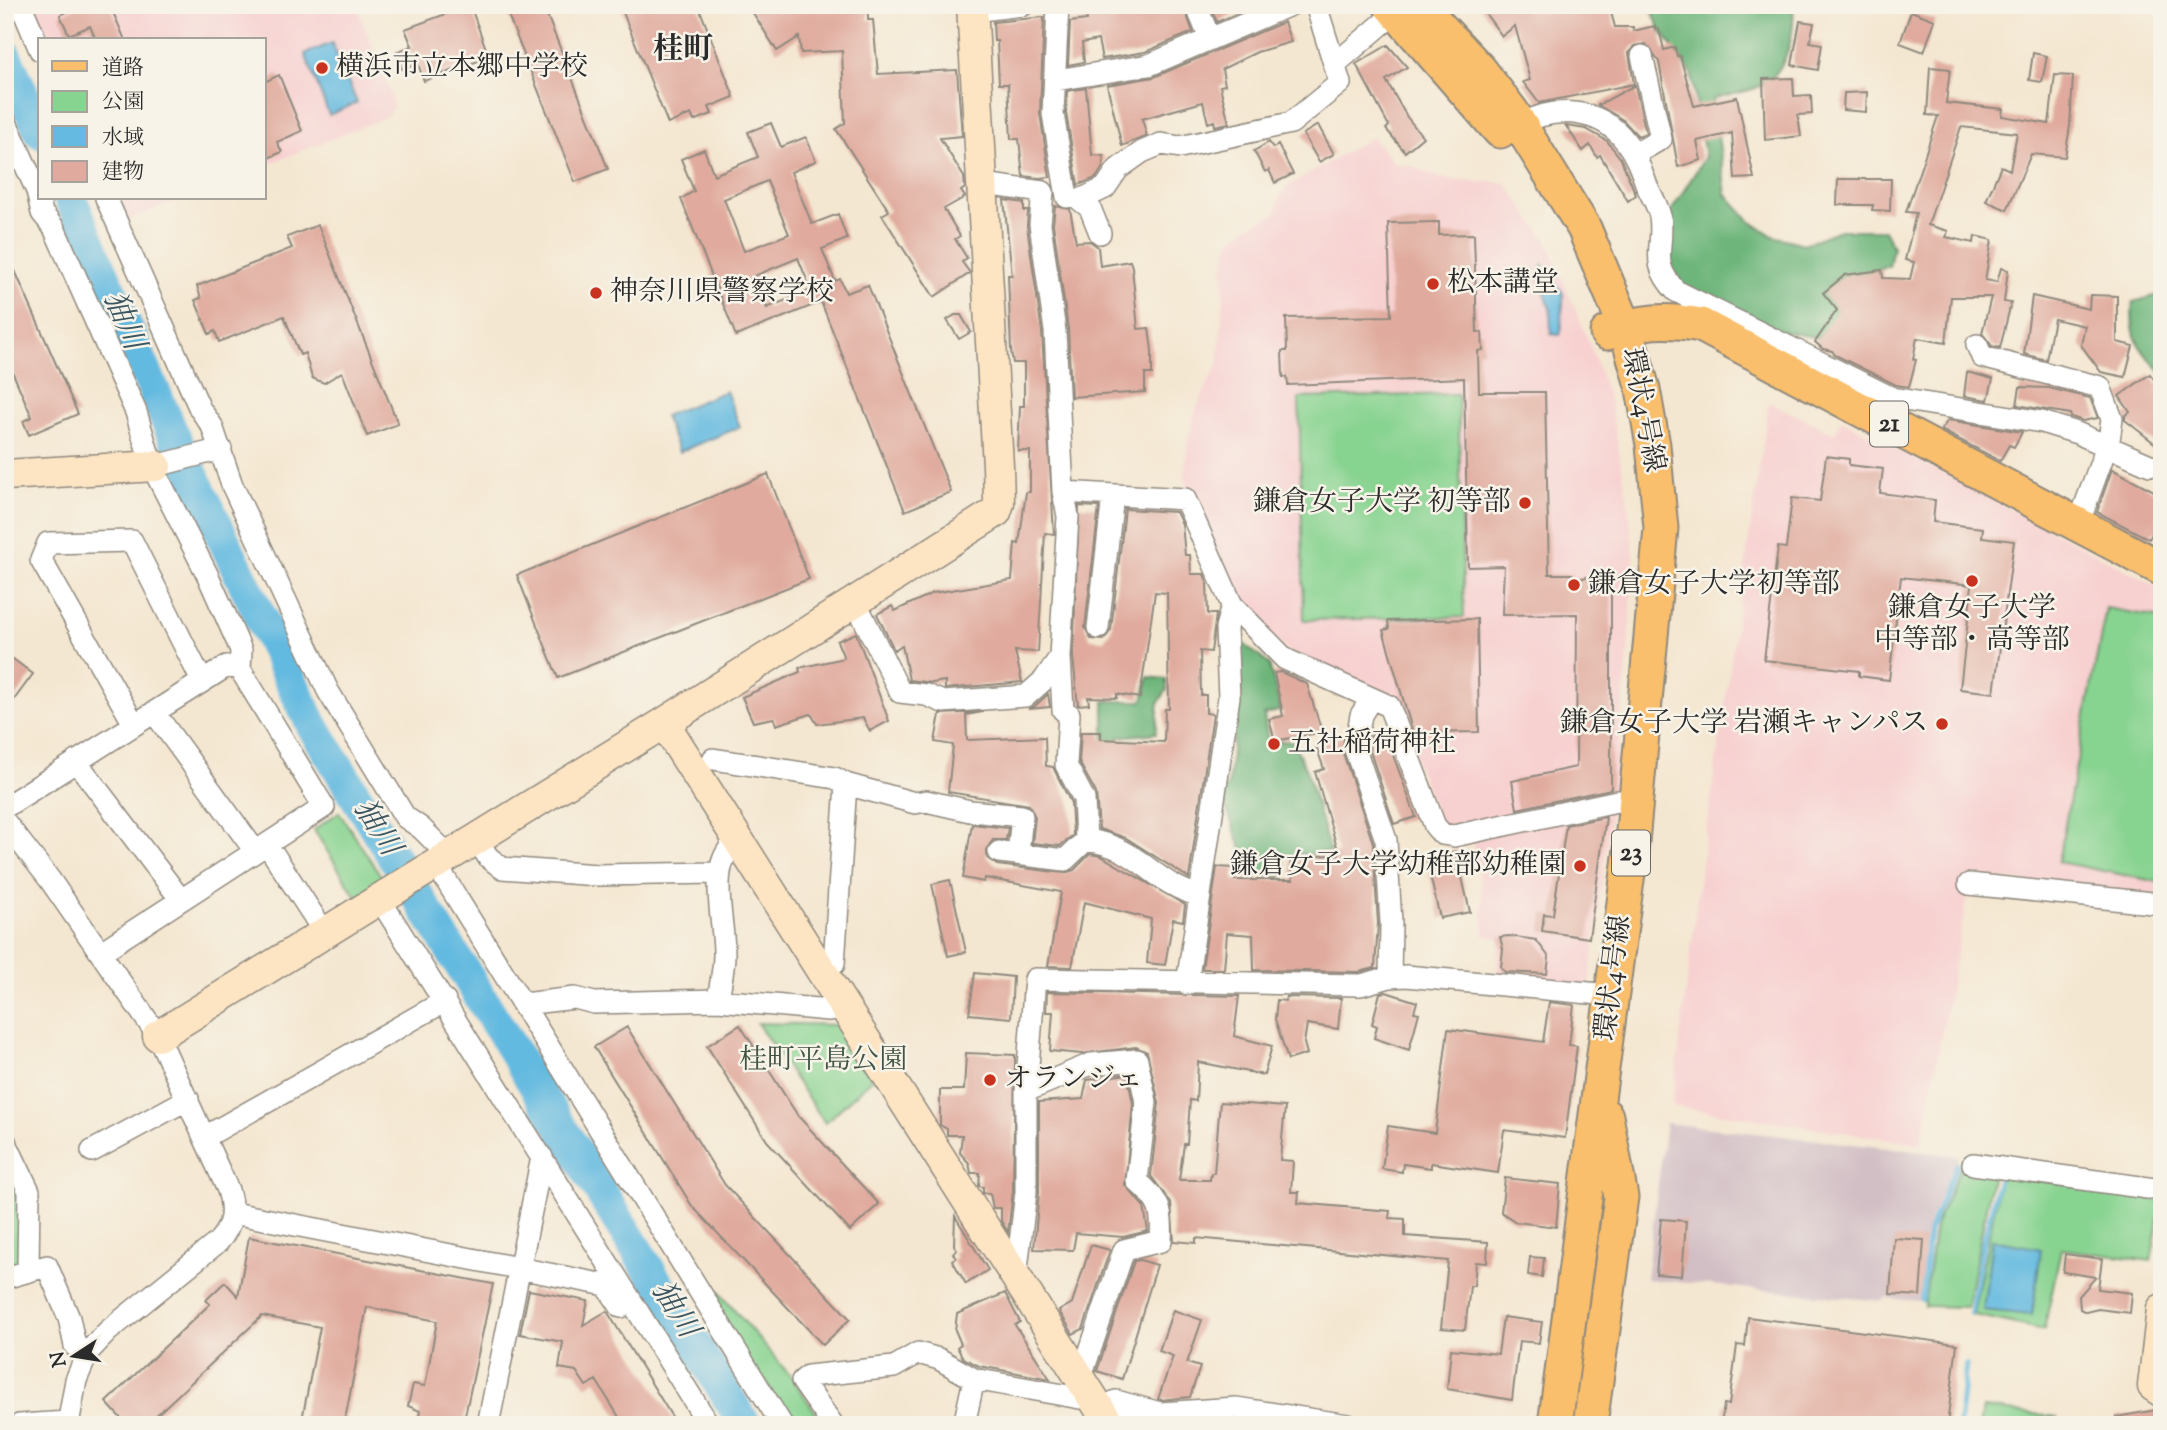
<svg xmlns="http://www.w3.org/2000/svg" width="2167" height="1430" viewBox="0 0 2167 1430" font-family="'Sorts Mill Goudy','Noto Serif JP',serif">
  <rect width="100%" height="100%" fill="#f7f3e8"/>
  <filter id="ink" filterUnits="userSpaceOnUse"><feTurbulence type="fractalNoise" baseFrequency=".0143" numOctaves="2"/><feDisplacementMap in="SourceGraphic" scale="14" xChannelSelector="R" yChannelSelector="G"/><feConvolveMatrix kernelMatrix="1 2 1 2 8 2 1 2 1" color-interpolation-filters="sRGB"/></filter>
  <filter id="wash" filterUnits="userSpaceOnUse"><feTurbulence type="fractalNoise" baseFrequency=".00686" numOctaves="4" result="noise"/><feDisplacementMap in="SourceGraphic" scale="28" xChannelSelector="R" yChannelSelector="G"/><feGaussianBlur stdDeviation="1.57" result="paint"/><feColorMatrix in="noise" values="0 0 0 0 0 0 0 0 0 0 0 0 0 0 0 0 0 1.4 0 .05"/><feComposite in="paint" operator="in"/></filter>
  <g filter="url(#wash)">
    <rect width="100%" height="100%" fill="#f4e7d1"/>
    <path fill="#f7d0d0" d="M26,5H356L391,95L393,108L386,117L264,166V40H41Z
      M1372,137L1395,164H1406L1447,180L1506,183L1548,243L1593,353L1610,403L1627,496L1634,554L1627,665L1613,796L1452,831L1441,826L1396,708L1287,651L1234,596L1193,504L1185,478L1187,446L1197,406L1218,364L1224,297L1223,267L1229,243L1246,228L1276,213L1280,197L1287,187Z
      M111,198H183L122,222Z
      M1769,402L1835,434L1841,419L2162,589V896L1971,876L1921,1144L1672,1106L1702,858Z
      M1611,808L1589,987L1497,978L1499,938L1484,936L1481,886L1472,838Z"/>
    <path fill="#d2bec5" d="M1666,1123L1959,1156L1930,1220L1920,1301L1884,1298L1883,1301L1646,1279Z"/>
    <path fill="#87d390" stroke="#597f5e" stroke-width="2" d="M1458,394L1464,617L1304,620L1299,398Z
      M2106,608L2162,618V866L2159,882L2058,862Z
      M339,812L383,879L357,898L314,830Z
      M757,1023L839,1025L872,1079L825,1123Z
      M5,1155L23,1192L22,1260L5,1265Z
      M1961,1166L1993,1173L1967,1307L1924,1306L1935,1226Z
      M2001,1176L2154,1194L2161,1205L2151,1261L2061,1249L2044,1330L1973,1315Z
      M674,1239L793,1379L824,1425H788Z
      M1983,1408L2057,1417L2051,1425H1979Z"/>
    <path fill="#6db57a" stroke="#4c7052" stroke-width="2" d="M1649,5H1793C1795,30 1789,65 1767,82C1754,92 1729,93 1713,99L1726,194L1749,220L1773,236L1804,244L1840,230H1884L1893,247L1889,266L1843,284L1831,340L1763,328L1665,284L1655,247L1673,208L1705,157L1691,73L1662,33Z
      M2162,294V372C2138,349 2129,335 2133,302Z
      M1235,637L1269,664L1281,710L1264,715L1268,742L1293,741L1307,772L1330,852L1284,856L1285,876L1251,875L1221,793L1228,787L1239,685Z
      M1148,677L1166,679L1167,690L1159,702L1156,733L1119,737L1114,775H1104V701H1143Z"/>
    <path fill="#64bae0" stroke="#487286" stroke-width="2" d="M332,43L357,103L329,115L305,54Z
      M1543,265L1548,279C1565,291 1565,292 1562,312C1560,321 1564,325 1560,335L1551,334L1550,309L1540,275Z
      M726,391L740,427L679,452L664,416Z
      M1992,1240L2041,1249L2032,1315L1983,1310Z"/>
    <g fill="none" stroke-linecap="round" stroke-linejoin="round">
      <path stroke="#64bae0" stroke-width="5" d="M1922,1300L1929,1231L1957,1164
        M1971,1313L1982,1248L1999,1179
        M1959,1425L1966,1365"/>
      <path stroke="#64bae0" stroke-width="33" d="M5,55L40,132
        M70,198L171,430L313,727L745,1425"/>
    </g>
    <g id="blocks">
      <path fill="#e0ab9e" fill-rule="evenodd" d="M81,5H110L125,40H96L90,26L69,35L60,15Z
        M470,5L489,57L424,81L418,64L402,69L396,52L412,46L405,29Z
        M504,5H543L608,169L575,182Z
        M620,5H698L734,97L709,107L712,114L694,121L691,114L668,124Z
        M748,5H814L815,10L868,5V20H873L878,74L957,70L962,136L940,138L964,177L965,188L961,191L965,197L944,209L960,236L955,239L967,258L962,262L970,273L934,297L882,215L889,211L836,129L845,123L842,51L801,53L799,37L777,51Z
        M1101,5H1183L1193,32L1145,52L1102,59L1098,40L1082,43L1084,62L1068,65L1070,22L1087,20L1085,8Z
        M1210,5H1243L1245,10L1217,22Z
        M1479,5H1609L1615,27H1633V31L1655,26V30L1659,29L1664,50L1675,47L1677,56H1680L1694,106L1737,97L1754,178L1735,179L1732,133L1697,141L1701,160L1678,167L1659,62L1646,44L1634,46L1629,53L1634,84L1539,103L1523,82L1530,80L1515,26L1502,36Z
        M1911,11L1935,20L1924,52L1900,43Z
        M1044,17L1040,114L1050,177L1039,178L1023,176L1019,139H1011L1008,84H999L997,41H994L993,22Z
        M1800,21L1814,23L1810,42L1822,44L1818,70L1792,65Z
        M1284,22L1291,42L1257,52L1222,69L1225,85L1220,86L1229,123L1215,126L1214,121L1208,123L1203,102L1142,119L1147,136L1122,146L1107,85L1154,77Z
        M1388,45L1407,67L1386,80L1407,117L1423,137L1405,152L1386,129L1389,126L1356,64Z
        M2033,53L2047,56L2042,82L2029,80Z
        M1930,67L1950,69L1946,103L2003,109L2002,116L2049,124L2055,75L2073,76L2070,126L2065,157L2031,154L2007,210L1986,201L2001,166L2010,170L2017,133L1961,127L1928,225L1948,231L1946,237L1974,243L1975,236L1992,240L1985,280L1997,282L2001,268L2008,270L2004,302L2011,303L2000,348L1992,346L1982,333L1991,297H1951L1946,343L1917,338L1913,359L1916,360L1909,387L1896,385L1835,355L1832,351L1823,349L1815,342L1837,310L1823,293L1845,275L1882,270L1883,278L1910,279L1914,262L1905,260L1916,213L1906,212L1938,116L1927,115Z
        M279,75L302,131L277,142L282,152L264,160V82Z
        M1793,78L1794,96L1811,95L1812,114L1798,115L1801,136L1765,140L1763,79Z
        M1635,85L1646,133L1638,136L1623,120L1598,105Z
        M1086,88L1092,155L1104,156L1103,167L1096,178L1078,185L1066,113L1067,91Z
        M1867,92L1866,112L1843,110L1844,93Z
        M771,123L781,147L806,137L816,161L791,172L812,224L838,214L847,239L822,249L835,281L840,279L846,293L868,285L951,492L905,511L821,302L736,336L681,199L694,191L681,159L704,149L714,175L758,157L748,132ZM767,181L789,234L744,251L724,199ZM798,258L811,290L767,308L754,276Z
        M1318,125L1334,154L1319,162L1303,134Z
        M1566,126L1586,129L1607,141L1621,159L1636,195L1628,201L1600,155L1597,157L1590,145L1583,151Z
        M1269,142L1273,148L1278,145L1293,174L1275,183L1269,170L1265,172L1254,151Z
        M1838,179H1891L1890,211L1872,210L1873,205H1837Z
        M1004,200L1024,203V211H1028L1027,226L1042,332L1054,534L1045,533L1038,652L1015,651L1022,682L945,689V681L932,683L909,680L902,645L894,650L877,614L892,606L895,611L933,593L1012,580L1015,543L1019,544L1026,492H1030V451H1018L1020,406H1024V363H1013L1011,351L1008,275H1012Z
        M1055,206L1070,209L1076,242L1090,241L1098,247L1100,266L1130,261L1132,267L1138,329L1149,328L1152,351V374H1145V392L1071,397L1068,329L1053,224Z
        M1439,222V235L1474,234L1477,332H1482L1483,350L1478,351L1479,392H1545L1549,574H1572V580L1598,575L1611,580V789L1517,809L1512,781L1576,767L1577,614L1502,615L1504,566L1468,567L1464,378L1288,385L1287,377H1283L1282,351H1287L1286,318L1391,316L1388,223Z
        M318,225L398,424L367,436L342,372L324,383L312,378L305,353L300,355L284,316L219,342L215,331L209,334L195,300L201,298L197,286L292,248L287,237Z
        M5,248L78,414L29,435L23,421L32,417L5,355Z
        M2090,295L2117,296V342L2133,346L2125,377L2101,372L2081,345L2085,326L2054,319L2046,360L2024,354L2032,296L2089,309Z
        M955,315H961L971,332L959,339L947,320Z
        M1967,372L1993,379L1988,400L1964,396Z
        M2150,374L2162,390V449L2125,420V416L2130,412L2119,396Z
        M2020,387L2049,388L2090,398L2098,418L2083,421L2071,417L2070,414L2017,405Z
        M1948,420L2022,432L2014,447L2009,445L2000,461L1941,430Z
        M1826,456L1849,459V465L1883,469L1880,493L1935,500L1933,522L1983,528L1982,537L2014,541L1994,693L1960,689L1972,585L1901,577L1889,680L1859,676V671L1764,660L1778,547L1786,548L1792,498L1820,501Z
        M2112,469L2162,495V535L2154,531L2149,539L2097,512Z
        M768,474L809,579L558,678L517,575Z
        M1079,506L1099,507L1085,627L1091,639L1104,640L1111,630L1125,509L1176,512L1182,524L1185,555H1190L1191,574H1204L1207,582L1208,614H1216L1211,652L1200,651L1201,695H1206V713L1213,714L1189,878L1126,838L1099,829L1096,793L1079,762L1081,732H1101V739L1164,742L1165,709H1169L1167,593L1155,592L1140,698L1117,694V698L1088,697L1089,704L1078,705L1073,657Z
        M1477,619L1479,732L1413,733L1383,630L1389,629L1388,621Z
        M856,633L889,721L870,731L863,718L817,724L811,714L776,725L774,718L753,722L742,697L800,672L799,668L844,658L837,641Z
        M5,653L33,674L5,712Z
        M1281,672L1307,684L1322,732L1275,741L1269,719L1283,716L1274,673Z
        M1048,694L1050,707L1028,709L1035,706Z
        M983,712L966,715L967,740L1045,737L1046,766L1053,767L1071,803L1073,835L1060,846L1032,843L1035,817L1029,805L948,792L953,745L935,742L940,714Z
        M1383,728L1416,817L1394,824L1369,748L1371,736Z
        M1344,735L1343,753L1373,843L1378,923L1375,968L1359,972L1254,970L1253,935L1227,933L1224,969H1202L1217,867L1235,868L1234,880H1293L1290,859L1339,854L1315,772L1324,769L1316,746Z
        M1606,817L1589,938L1542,931L1544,914L1553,915L1566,825Z
        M972,824L1008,828L1006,840H993L986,850L987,858L997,865L1064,873L1074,870L1090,854L1101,856L1185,905L1183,921L1173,919L1165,965L1147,963L1151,919L1084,902L1072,967L1048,966L1061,892L985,878L984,882L963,878Z
        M1456,851L1470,912L1440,918L1426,858Z
        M950,880L966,952L948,956L932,884Z
        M1509,936L1536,940L1549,957L1547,974L1505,972L1501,967L1503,949L1500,937Z
        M975,973L1013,977L1011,1018L969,1014Z
        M1047,992L1239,996L1234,1036L1272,1046L1264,1075L1198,1062L1196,1101L1190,1100L1187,1144H1184L1179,1180H1210L1211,1173H1214L1220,1102L1285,1107L1280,1160L1293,1161L1291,1192H1299L1298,1203L1390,1211L1389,1218L1405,1219V1236L1488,1242L1487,1263L1476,1262L1474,1286H1470L1465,1330L1441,1328L1448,1261L1196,1238V1243L1174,1241L1171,1203L1151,1176L1159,1103L1147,1052L1136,1047L1082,1054L1050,1051L1053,1012H1046Z
        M1386,992L1417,1002L1414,1012L1419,1013L1409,1050L1374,1038L1377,1026L1372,1024L1380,993Z
        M1286,997L1341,998L1338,1029L1307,1024L1304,1043L1307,1054L1288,1060L1275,1019L1277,1000L1285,1001Z
        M1549,1002L1574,1005L1569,1045L1577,1046L1565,1138L1504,1130L1498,1173L1431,1163V1168L1403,1164L1402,1172L1382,1169L1388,1126L1435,1133L1448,1029L1543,1042Z
        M740,1025L798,1116L879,1204L850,1231L767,1141L707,1046Z
        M627,1027L725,1185L850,1319L823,1345L692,1206L594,1047Z
        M966,1053L1015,1055L1013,1191L1008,1232L1001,1221V1208H993L990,1194L983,1193V1187L979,1186L980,1173H971L969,1163L960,1153L962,1135H947V1129L940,1125V1090H964Z
        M1127,1074L1133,1103L1125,1185L1144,1207L1148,1231L1123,1237L1076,1233L1073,1250L1034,1249L1039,1192V1102L1083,1099L1087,1080Z
        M1505,1178L1560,1184L1556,1227L1516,1222L1501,1212Z
        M955,1216L988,1270L966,1284L952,1260L956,1258L953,1253L957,1250L954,1245Z
        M1661,1219L1686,1221L1682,1276L1656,1274Z
        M249,1237L493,1284L463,1425H417L420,1411L408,1406L413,1384L425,1386L437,1321L367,1307L344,1425H301L320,1327L262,1316L146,1425H127L106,1402L210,1304L206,1300L225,1282L238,1296Z
        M1894,1238L1924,1240L1920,1296L1890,1294Z
        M1091,1245L1110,1250L1083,1329L1073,1334L1059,1311L1072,1303Z
        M2065,1254L2102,1259L2098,1289L2132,1293L2130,1313L2098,1309L2086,1312L2080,1309L2079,1296L2096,1277L2063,1272Z
        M1530,1257L1544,1258L1542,1277L1528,1275Z
        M1140,1260L1157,1265L1122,1379L1097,1371L1134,1261Z
        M529,1290L588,1301L583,1325L607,1311L677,1425H624L596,1380L586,1386L576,1371L559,1368L563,1342L520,1334Z
        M1005,1293L1020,1322L1015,1325L1050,1379L979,1366L963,1358L957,1347L961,1344L955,1330L957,1314Z
        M1173,1310L1202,1320L1187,1363L1200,1367L1190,1397L1161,1400L1158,1399L1173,1356L1159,1351Z
        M1503,1317L1542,1322L1539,1343L1519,1341L1512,1400L1447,1389L1451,1349L1498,1354Z
        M1748,1317L1957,1344L1947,1425H1721L1724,1404L1729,1405L1737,1345L1745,1346Z
        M2162,1409V1425H2117L2116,1417Z"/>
    </g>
  </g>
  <g filter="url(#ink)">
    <use href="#blocks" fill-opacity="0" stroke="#90897e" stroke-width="2"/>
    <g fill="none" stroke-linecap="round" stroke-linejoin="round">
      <defs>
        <path id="street" d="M21,5L40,50
          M1058,5L1053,114L1067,197
          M1196,5L1210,39
          M972,11L1023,5
          M1334,65L1396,12
          M1056,80L1149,65L1290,5
          M5,120L37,191L42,213L54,228L136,412L152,466L208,576L241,650L240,669L324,807L101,952
          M1520,125C1554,105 1601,108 1626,142C1636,155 1641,170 1647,186C1651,195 1658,206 1660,216C1665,249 1648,261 1676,291L1892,398L2042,422L2077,433L2150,465
          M1635,154L1661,139L1642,56
          M106,198L200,409L212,426L232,485L328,691L405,817L421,828L438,845
          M1100,233L1090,208L1080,200L1105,188L1118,169L1142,152L1161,144L1180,147L1291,123L1340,83L1316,5
          M1977,345L1982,357L2100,387L2112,419L2109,440L2078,525
          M156,466L221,449
          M1063,492L1185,499L1232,605L1285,659L1389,706L1435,826L1442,834L1454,836L1617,801L1636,802
          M855,601L900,692L926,695L943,702L1026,696L1044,680L1060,657L1068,516L1063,492L1055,331L1040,224L1043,192L983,184
          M1098,628L1113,496
          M1371,699L1361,715L1355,749L1386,840L1391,923L1390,977
          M154,712L255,851
          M134,724L41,560L48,543L132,541L202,681
          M713,759L835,778L846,784L915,803L926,801L970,811L1022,816L1018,854
          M76,761L181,900
          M5,807L227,666L240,669
          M5,822L50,880L158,1036L228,1190C234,1211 233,1225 218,1242L108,1331L88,1352L76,1380L68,1425
          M476,838L488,857L502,868L597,875L719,873
          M1086,840C1141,847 1149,882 1200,896
          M267,844L324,932
          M999,852L1065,860L1086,840L1084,799L1066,765L1069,714L1063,710L1060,657
          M444,877L782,1425
          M1969,884L2162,904
          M379,898L709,1425
          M824,973L834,964L846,784
          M1187,984L1229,697L1226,628L1232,605
          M718,1000C720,985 724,970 724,955C725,920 705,864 738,840
          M523,1004L575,998L594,1003L718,1000L828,1010L845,1008
          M1026,1091L1091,1064L1137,1060L1146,1102L1137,1181C1160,1201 1163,1210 1161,1241L1124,1250L1080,1380
          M205,1137L445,1001
          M5,1141L29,1191L28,1271
          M92,1151L188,1099
          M1973,1164L2162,1190
          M233,1213L606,1285L621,1307
          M1016,1277L1026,1192V1091L1035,979L1361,985L1390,977L1406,976L1611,995
          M5,1278L47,1266L69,1318L75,1346L88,1352
          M1100,1409L1116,1401L1160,1413L1236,1408L1348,1425
          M19,1425L68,1422
          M488,1425L542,1157
          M833,1425L802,1381L808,1376L894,1367L918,1353L939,1359L974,1379L1080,1398L1089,1393
          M964,1425L974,1379"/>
        <path id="secondary" d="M5,475L156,466
          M664,723L1110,1425
          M158,1036L664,723L996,512L999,503L998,466L972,5
          M2162,1309L2153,1386L2162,1392"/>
        <path id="primary" d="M1390,5L1500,131
          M1419,5L1480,70L1512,112L1584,228L1625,326L1643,389L1653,445L1661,528L1632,842L1555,1425
          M1607,333C1642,320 1665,319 1701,325L2162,569
          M1590,1425L1621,1197L1606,1116"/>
      </defs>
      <use href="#street" stroke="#90897e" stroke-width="24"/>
      <use href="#secondary" stroke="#90897e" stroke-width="33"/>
      <use href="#primary" stroke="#90897e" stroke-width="37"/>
      <use href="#street" stroke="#fff" stroke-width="21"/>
      <use href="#secondary" stroke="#fde5c4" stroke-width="30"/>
      <use href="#primary" stroke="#f9bf6c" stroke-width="33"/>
    </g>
  </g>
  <g fill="#c8321e" stroke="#f7f3e8" stroke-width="2.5">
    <circle cx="322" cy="68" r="7"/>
    <circle cx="1433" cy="284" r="7"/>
    <circle cx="596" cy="293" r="7"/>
    <circle cx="1525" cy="503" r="7"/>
    <circle cx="1972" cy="581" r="7"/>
    <circle cx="1574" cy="585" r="7"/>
    <circle cx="1942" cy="724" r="7"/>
    <circle cx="1274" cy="744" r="7"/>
    <circle cx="1580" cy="866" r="7"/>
    <circle cx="990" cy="1080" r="7"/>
  </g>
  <g text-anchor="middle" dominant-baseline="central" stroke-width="5" stroke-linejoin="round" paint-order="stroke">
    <g fill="#f7f3e8" stroke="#686764" stroke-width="2">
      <rect x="1870" y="401.5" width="38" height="45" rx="5"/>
      <rect x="1612" y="830.5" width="38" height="45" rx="5"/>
    </g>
    <g font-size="26" font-weight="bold" fill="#2b2b2b">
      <text x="1889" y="424">21</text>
      <text x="1631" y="853">23</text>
    </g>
    <g font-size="28" fill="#2b2b2b" stroke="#f7f3e8" text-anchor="start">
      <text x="336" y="68">横浜市立本郷中学校</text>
      <text x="1447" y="284">松本講堂</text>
      <text x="610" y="293">神奈川県警察学校</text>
      <text x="1511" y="503" text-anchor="end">鎌倉女子大学 初等部</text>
      <text x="1588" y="585">鎌倉女子大学初等部</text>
      <text x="1972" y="609" text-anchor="middle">鎌倉女子大学<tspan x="1972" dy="32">中等部・高等部</tspan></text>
      <text x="1928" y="724" text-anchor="end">鎌倉女子大学 岩瀬キャンパス</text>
      <text x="1288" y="744">五社稲荷神社</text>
      <text x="1566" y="866" text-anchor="end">鎌倉女子大学幼稚部幼稚園</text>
      <text x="1004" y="1080">オランジェ</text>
    </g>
    <g font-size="28" fill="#2b2b2b" stroke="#f7f3e8">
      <text transform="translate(1642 410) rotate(79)">環状4号線</text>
      <text transform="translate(1614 978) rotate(-83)">環状4号線</text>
    </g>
    <g font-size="28" fill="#425544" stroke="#f7f3e8">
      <text x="823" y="1061">桂町平島公園</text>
    </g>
    <g font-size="30" font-weight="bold" fill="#2b2b2b" stroke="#f7f3e8">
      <text x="683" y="50">桂町</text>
    </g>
    <g font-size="30" font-style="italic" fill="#3c5661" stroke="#f7f3e8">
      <text transform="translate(123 321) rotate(67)">㹨川</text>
      <text transform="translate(376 828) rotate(58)">㹨川</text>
      <text transform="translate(674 1310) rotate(58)">㹨川</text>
    </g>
  </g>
  <rect width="2167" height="1430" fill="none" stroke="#f7f3e8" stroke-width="28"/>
  <rect x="38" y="38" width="228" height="161" fill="#f7f3e8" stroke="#a5a39c" stroke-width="2"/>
  <rect x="52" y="61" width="35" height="10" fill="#f9bf6c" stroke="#a5a39c" stroke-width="2"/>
  <text x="102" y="74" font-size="21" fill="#2b2b2b">道路</text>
  <rect x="52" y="91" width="35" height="21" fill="#87d390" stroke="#a5a39c" stroke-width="2"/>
  <text x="102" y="108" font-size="21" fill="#2b2b2b">公園</text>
  <rect x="52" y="126" width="35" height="21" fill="#64bae0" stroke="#a5a39c" stroke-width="2"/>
  <text x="102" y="144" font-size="21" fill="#2b2b2b">水域</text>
  <rect x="52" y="161" width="35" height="21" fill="#e0ab9e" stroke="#a5a39c" stroke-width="2"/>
  <text x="102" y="178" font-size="21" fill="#2b2b2b">建物</text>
  <g transform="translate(74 1356) rotate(258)" stroke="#f7f3e8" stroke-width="5" paint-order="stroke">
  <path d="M0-5L12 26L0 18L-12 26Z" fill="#2b2b2b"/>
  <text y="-10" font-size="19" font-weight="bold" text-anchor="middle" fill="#2b2b2b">N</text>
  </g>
</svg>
